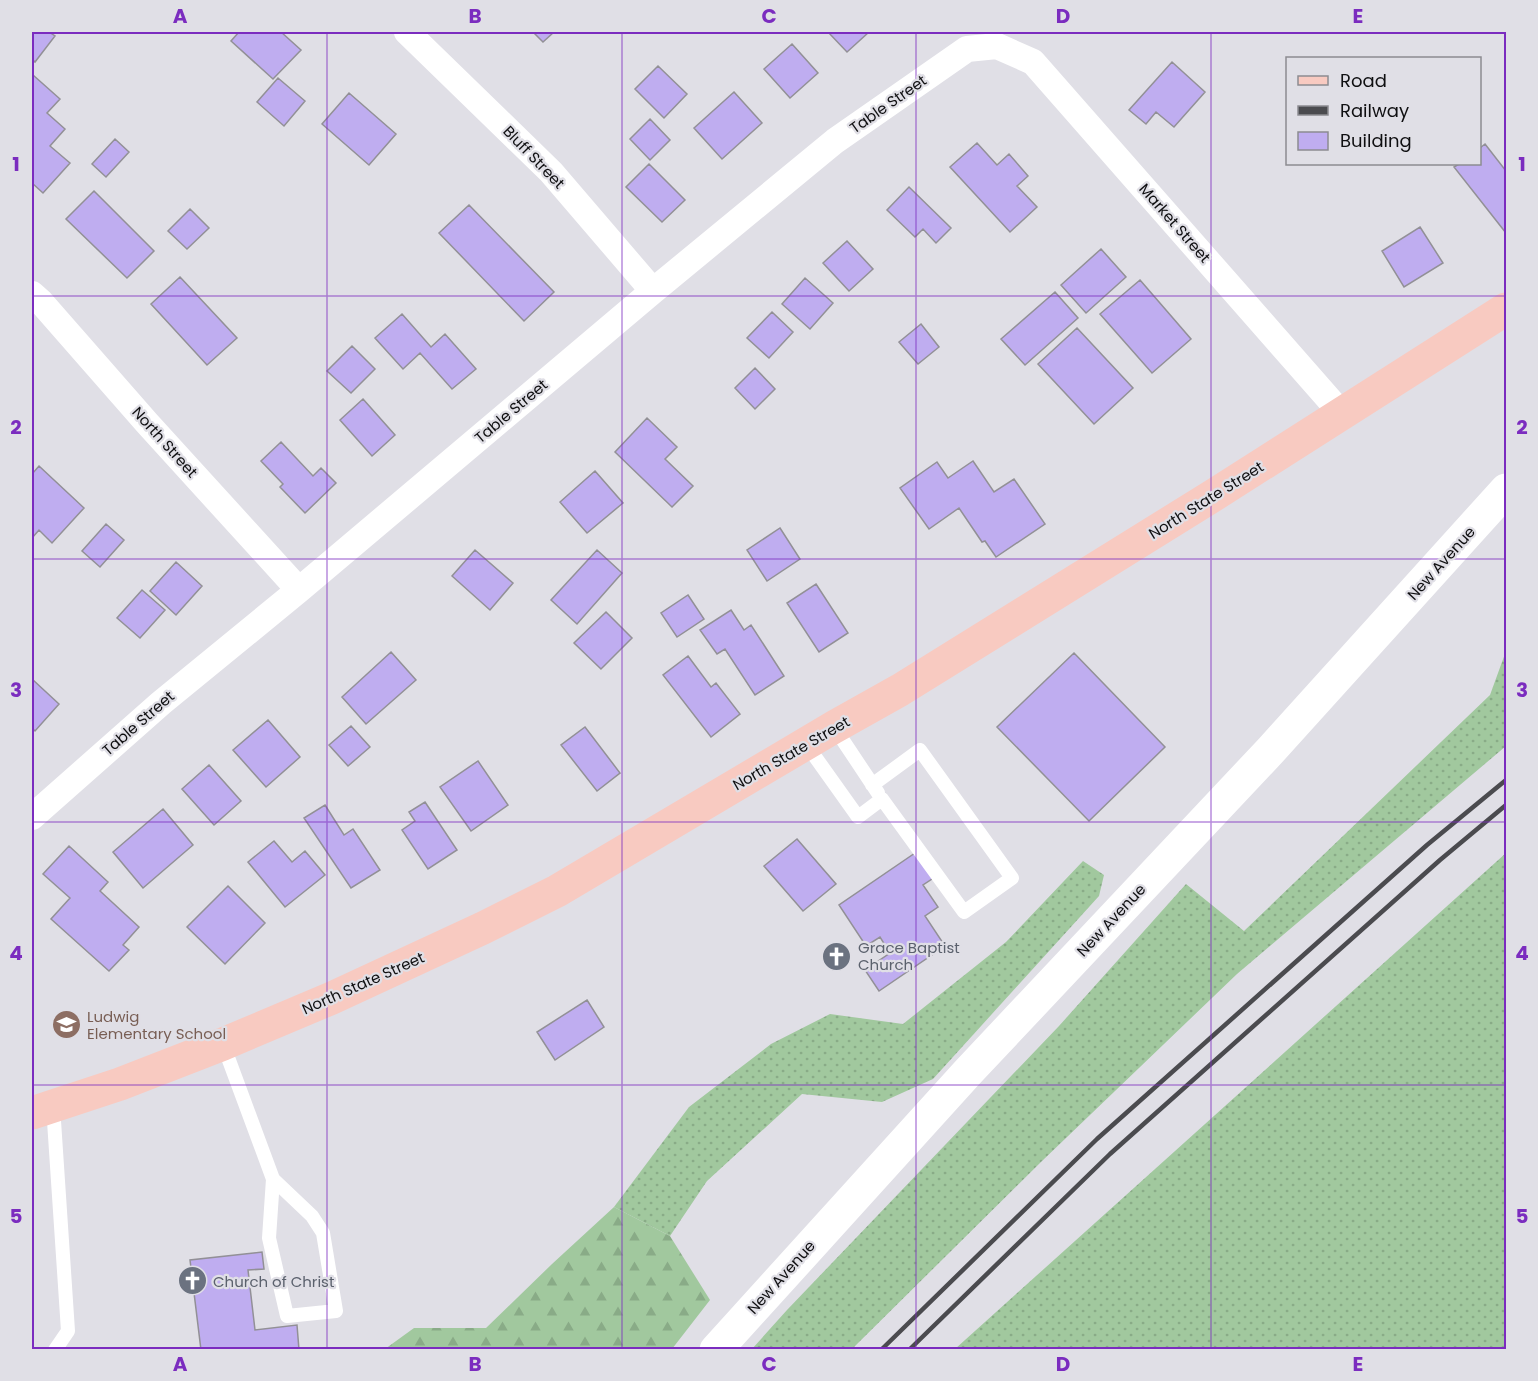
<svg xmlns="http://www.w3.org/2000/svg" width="1538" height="1381" viewBox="0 0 1538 1381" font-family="Poppins,sans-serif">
  <defs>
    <pattern id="grass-dots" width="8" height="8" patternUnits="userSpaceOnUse" patternTransform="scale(1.5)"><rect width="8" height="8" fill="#a1c89e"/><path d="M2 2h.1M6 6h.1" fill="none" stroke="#89ab87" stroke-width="1.8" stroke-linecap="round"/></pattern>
    <pattern id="forest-firs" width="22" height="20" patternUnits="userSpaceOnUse" patternTransform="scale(1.5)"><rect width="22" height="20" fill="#a1c89e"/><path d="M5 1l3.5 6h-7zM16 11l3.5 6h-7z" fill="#89ab87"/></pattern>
  </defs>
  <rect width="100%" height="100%" fill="#e0dfe6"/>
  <path fill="url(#grass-dots)" d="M1506,651V746L1237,974L1042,1161L852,1349H752L787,1310L1059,1026L1186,884L1244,931L1490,695Z
    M1506,853V1349H955Z
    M1083,861L1104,875L1099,896L933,1079L882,1102L802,1094L707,1181L670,1236L614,1207L689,1107L771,1044L830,1014L903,1024L1006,942Z"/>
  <path fill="url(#forest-firs)" d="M614,1207L670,1236L710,1300L672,1349H385L414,1328H486L552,1264Z"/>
  <path fill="#bfadf0" stroke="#929096" stroke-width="1.5" d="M32,32H49L55,36L35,62L32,59Z
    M239,32H281L301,50L273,79L231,41Z
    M533,32H554L543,42Z
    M828,32H869L847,52Z
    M792,44L818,73L790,98L764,69Z
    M1172,62L1205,92L1174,127L1156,112L1146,124L1129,110Z
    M658,66L687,94L664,118L635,89Z
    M33,75L60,99L47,113L65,129L50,146L70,163L43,193L32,183V76Z
    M278,78L305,101L284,126L257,102Z
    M734,92L762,123L722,159L694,128Z
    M349,93L396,134L369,165L322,124Z
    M650,119L670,140L650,160L630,139Z
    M115,139L129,152L106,177L92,164Z
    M977,143L997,165L1009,154L1028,176L1017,186L1037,207L1010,232L950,167Z
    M1485,144L1506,171V233L1454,167L1459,164H1480V148Z
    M649,164L685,200L662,222L626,187Z
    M909,187L951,228L936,243L923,229L915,237L887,210Z
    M94,191L154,251L127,278L66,219Z
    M469,205L554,292L524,321L439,233Z
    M190,209L209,228L187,249L168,231Z
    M1420,227L1443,263L1404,287L1382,251Z
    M847,241L873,269L849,291L823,263Z
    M1101,249L1126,277L1086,313L1061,285Z
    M180,277L237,338L207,365L151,304Z
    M805,278L833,303L810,329L782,304Z
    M1140,280L1191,339L1152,373L1100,314Z
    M1055,292L1078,318L1025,365L1001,339Z
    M772,312L793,332L769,358L747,338Z
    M402,314L431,347L445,334L476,369L452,389L420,353L403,369L375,338Z
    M921,324L939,347L918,364L899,342Z
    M1077,328L1133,388L1094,424L1038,364Z
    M352,346L375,369L351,393L327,371Z
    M755,368L775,389L755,409L735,388Z
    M363,399L395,435L372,456L340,420Z
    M647,418L677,447L665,459L693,486L672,507L615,452Z
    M281,442L313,476L321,468L336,483L305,513L280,487L283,484L261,461Z
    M973,461L994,492L1014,479L1045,524L996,557L985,541L982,542L959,508L929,529L900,488L937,462L948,478Z
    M39,466L84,508L52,543L39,530L32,538V474Z
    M595,471L623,503L587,533L560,502Z
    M106,524L124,540L100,567L82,551Z
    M780,528L800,559L767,581L747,550Z
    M475,550L513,583L490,610L452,576Z
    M597,550L622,573L577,624L551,600Z
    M176,562L202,586L176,615L150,591Z
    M816,584L848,633L819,652L787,603Z
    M142,590L165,610L140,638L117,618Z
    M688,595L704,619L677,637L661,613Z
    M731,610L744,630L751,625L784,676L755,695L725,649L717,654L700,630Z
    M606,612L632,638L601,669L574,643Z
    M391,652L416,680L366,724L342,697Z
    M1074,653L1165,747L1089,821L997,727Z
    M688,656L711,687L716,683L740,714L711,737L663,675Z
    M32,679L59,704L35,731L32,728Z
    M268,720L300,757L266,787L233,750Z
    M351,726L370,747L348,766L329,745Z
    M585,727L620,773L597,791L561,745Z
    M478,761L508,805L471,831L440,787Z
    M209,765L241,801L214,825L182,789Z
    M425,802L457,850L428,869L402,830L415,821L409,812Z
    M325,805L344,835L353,829L380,870L351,888L304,818Z
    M163,809L193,845L143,888L113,852Z
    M797,839L836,884L803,911L764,866Z
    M274,841L292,862L305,851L325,875L285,907L248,862Z
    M69,846L108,882L100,891L139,927L123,945L129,950L109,971L51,919L70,898L43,874Z
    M918,851L935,877L923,885L938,907L925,916L945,946L879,991L865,970L890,953L880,937L866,946L839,905Z
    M228,886L265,923L225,964L187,927Z
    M587,1000L604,1027L555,1060L537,1032Z
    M262,1252L264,1269L248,1270L255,1330L297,1325L299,1350H201L190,1260Z"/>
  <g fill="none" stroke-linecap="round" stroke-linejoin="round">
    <path stroke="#fff" stroke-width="14" d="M834,727L878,793
      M806,744L858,817L882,799L964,912L1012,878L920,750L872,785
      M223,1044L273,1179L312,1216L323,1233L336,1311L287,1316L269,1238L273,1179
      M53,1106L68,1331L55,1350"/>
    <path stroke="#fff" stroke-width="26" d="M407,32L551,172L653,291
      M32,294L41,302L147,423L299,590
      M32,817L161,703L299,590L653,291L835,141L967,49L997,46L1033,62L1342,414"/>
    <path stroke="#fff" stroke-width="33" d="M716,1350L968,1072L1271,750L1506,490"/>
    <path stroke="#f8cac1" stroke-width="33" d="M32,1113L120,1084L223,1044L332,998L483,928L557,891L834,727L900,690L1214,495L1506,309"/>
    <path stroke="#4b4b4f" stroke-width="4.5" d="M881,1350L1097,1139L1427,845L1506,780
      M909,1350L1110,1154L1440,860L1506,805"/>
  </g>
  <path fill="none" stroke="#7b2cbf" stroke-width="1.5" stroke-opacity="0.55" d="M327,32V1350M622,32V1350M916,32V1350M1211,32V1350M32,296H1506M32,559H1506M32,822H1506M32,1085H1506"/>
  <defs>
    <symbol id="church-disc" viewBox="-11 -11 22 22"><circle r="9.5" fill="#6b7280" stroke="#e0dfe6"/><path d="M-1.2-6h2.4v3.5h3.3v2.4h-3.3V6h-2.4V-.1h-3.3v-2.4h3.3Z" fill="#fff"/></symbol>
    <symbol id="school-disc" viewBox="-11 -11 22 22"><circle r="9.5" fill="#8d6e63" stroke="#e0dfe6"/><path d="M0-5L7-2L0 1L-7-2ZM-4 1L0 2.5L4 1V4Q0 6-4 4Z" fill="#fff"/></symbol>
  </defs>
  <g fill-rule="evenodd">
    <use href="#church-disc" x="820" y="940" width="33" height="33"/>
    <use href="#school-disc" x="50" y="1008" width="33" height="33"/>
    <use href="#church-disc" x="176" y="1264" width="33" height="33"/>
  </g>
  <g text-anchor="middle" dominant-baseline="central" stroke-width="4.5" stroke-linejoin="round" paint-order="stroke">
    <g font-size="15" fill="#0f0f11" stroke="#e0dfe6">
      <text transform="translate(888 104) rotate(-35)">Table Street</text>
      <text transform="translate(534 157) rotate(46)">Bluff Street</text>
      <text transform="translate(1175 223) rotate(49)">Market Street</text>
      <text transform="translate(511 411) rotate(-40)">Table Street</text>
      <text transform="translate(165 442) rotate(48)">North Street</text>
      <text transform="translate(1206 500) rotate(-32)">North State Street</text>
      <text transform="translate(1441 563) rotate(-48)">New Avenue</text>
      <text transform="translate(138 723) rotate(-41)">Table Street</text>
      <text transform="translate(791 753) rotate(-30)">North State Street</text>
      <text transform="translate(1111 920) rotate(-47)">New Avenue</text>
      <text transform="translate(363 983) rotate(-24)">North State Street</text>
      <text transform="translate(781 1277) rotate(-48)">New Avenue</text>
    </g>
    <g font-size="15" fill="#5b616d" stroke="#e0dfe6" text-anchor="start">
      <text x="858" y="947">Grace Baptist<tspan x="858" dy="17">Church</tspan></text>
      <text x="213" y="1281">Church of Christ</text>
    </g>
    <g font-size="15" fill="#785e54" stroke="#e0dfe6" text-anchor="start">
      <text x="87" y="1016">Ludwig<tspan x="87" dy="17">Elementary School</tspan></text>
    </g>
  </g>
  <rect width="1538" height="1381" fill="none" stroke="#e0dfe6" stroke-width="66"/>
  <rect x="1286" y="57" width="195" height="108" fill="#e0dfe6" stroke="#8c8c91" stroke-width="1.5"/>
  <rect x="1298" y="76" width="30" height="9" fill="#f8cac1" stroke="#8c8c91" stroke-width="1.5"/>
  <text x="1340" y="87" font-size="18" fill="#0f0f11">Road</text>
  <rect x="1298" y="106" width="30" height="9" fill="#4b4b4f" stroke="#8c8c91" stroke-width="1.5"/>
  <text x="1340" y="117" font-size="18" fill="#0f0f11">Railway</text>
  <rect x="1298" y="132" width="30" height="18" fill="#bfadf0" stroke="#8c8c91" stroke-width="1.5"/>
  <text x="1340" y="147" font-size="18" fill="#0f0f11">Building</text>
  <rect x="33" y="33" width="1472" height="1315" fill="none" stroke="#7b2cbf" stroke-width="2"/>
  <g font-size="20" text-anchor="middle" font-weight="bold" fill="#7b2cbf">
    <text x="180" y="23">A</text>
    <text x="475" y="23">B</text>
    <text x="769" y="23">C</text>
    <text x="1063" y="23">D</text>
    <text x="1358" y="23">E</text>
    <text x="16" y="171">1</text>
    <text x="1522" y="171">1</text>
    <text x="16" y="434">2</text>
    <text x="1522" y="434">2</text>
    <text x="16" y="697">3</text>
    <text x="1522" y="697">3</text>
    <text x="16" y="960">4</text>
    <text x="1522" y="960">4</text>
    <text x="16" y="1223">5</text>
    <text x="1522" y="1223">5</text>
    <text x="180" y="1371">A</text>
    <text x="475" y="1371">B</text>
    <text x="769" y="1371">C</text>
    <text x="1063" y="1371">D</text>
    <text x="1358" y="1371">E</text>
  </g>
</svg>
